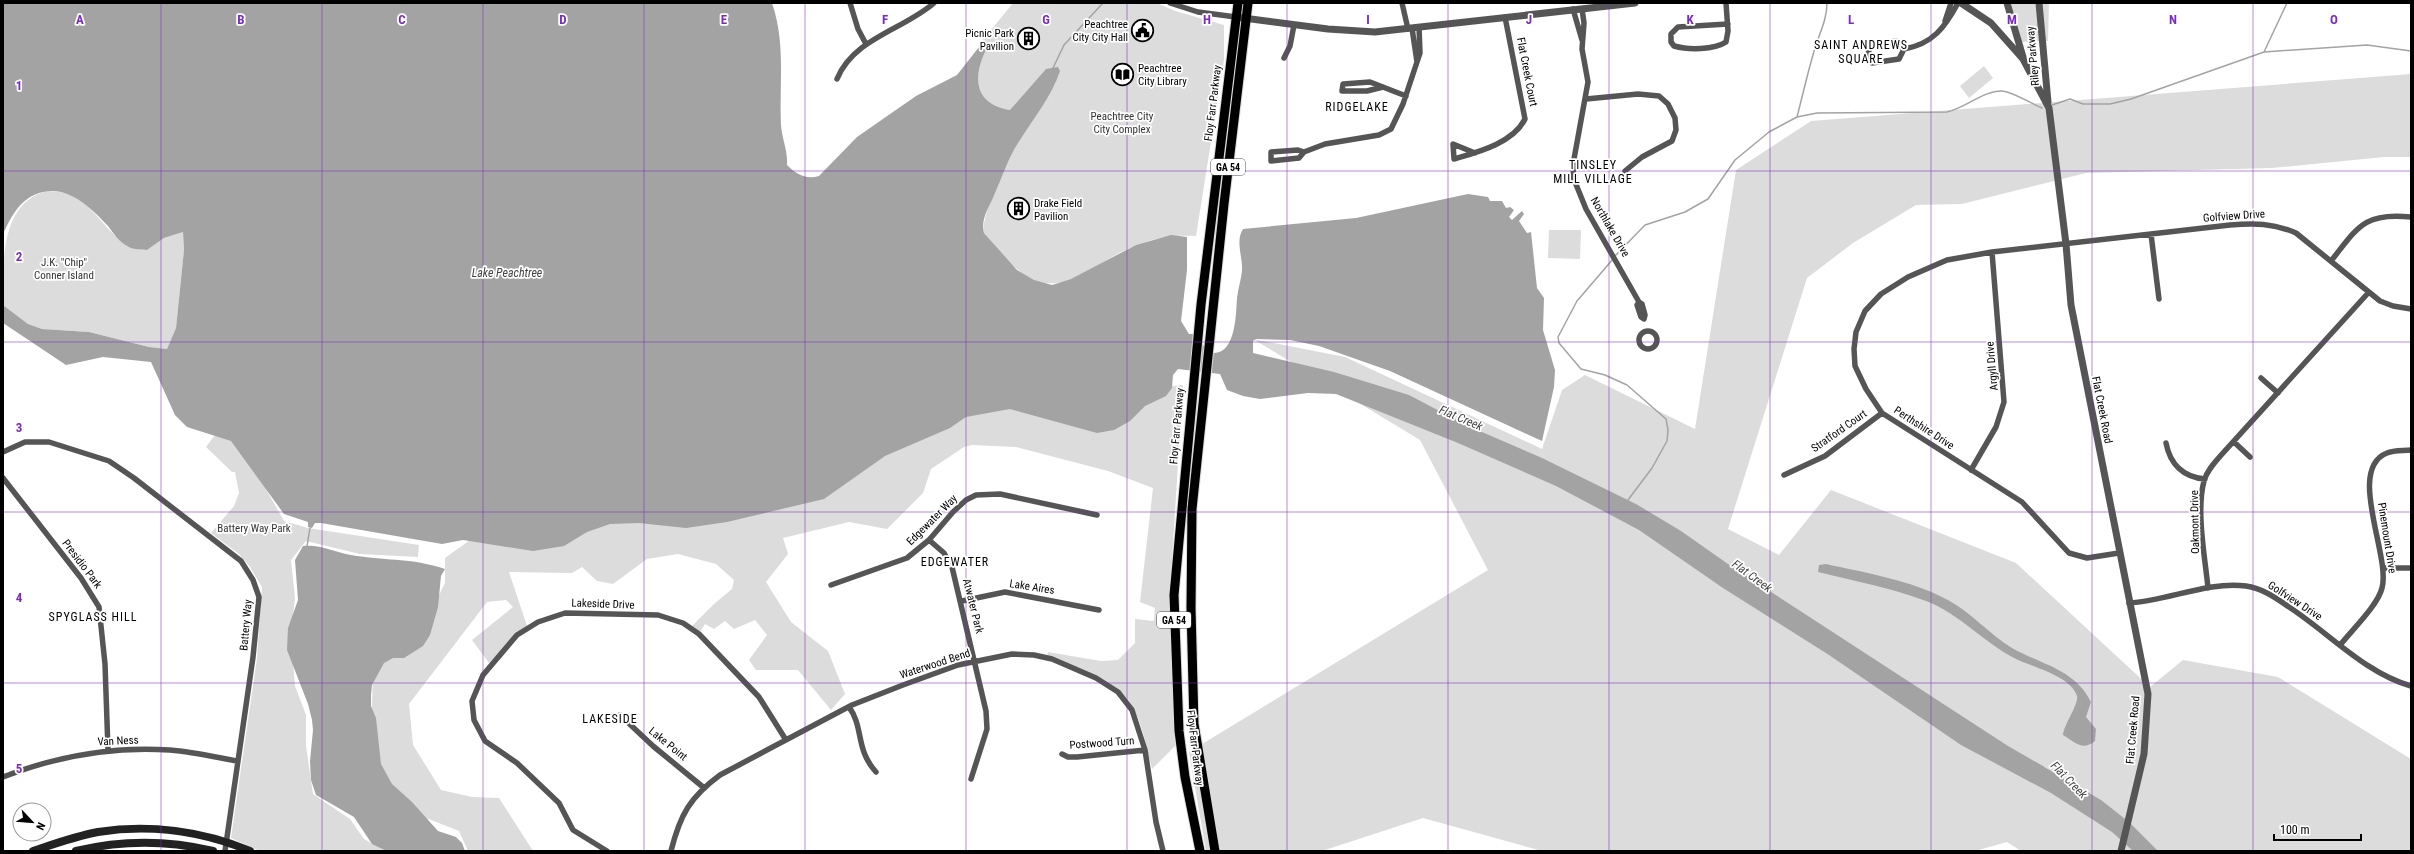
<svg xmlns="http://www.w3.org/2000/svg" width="2414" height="854" viewBox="0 0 2414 854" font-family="'Roboto Condensed',sans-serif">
  <rect width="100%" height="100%" fill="#fff"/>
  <path fill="#dcdcdc" d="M1013,3H1157L1175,11L1224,25V60L1196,236C1174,235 1158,237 1137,245C1097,259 1058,307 1017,269C1005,259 995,245 984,233C980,216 1009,158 1019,140L1010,110C975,104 972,79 986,50L978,46Z
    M2007,3H2049L2048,41L2022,42L2014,28Z
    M1984,66L1993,78L1969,98L1960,86Z
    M2411,74V157H2384L2272,168L2086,173L1962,204L1916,205L1853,243L1807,278L1728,529L1779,555L1831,490L2016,563L2150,687L2183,660L2278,677L2411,759V851H2021L2007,842L1975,851H1542L1423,818L1322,851H1206L1189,752L1488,570L1420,440L1253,339L1345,357L1542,449L1562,390L1585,375L1695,429L1736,170L1811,121Z
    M47,191C55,192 64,191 71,195C102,210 110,247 147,250L164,238L183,232L184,250L176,328L167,349L149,347L89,332L42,329L28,324L3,305C3,262 0,203 47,191Z
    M1549,230H1581L1580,259L1548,258Z
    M1183,385L1170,591L1175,746L1152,769C1146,746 1142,717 1126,697C1109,678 1070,666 1047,656L1048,652L1101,661L1118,660L1135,643V619L1154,621L1155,608L1140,602L1153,488L1108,471L1016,447L972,445L964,447L931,469L923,493L887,529L849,522L783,538L788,554L766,582L791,622L828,651L845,694L831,710L798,670H756L749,660L767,635L755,620L734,629L725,621L714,629L705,624L699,634L692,626L714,604L732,589L734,580L716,564L678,554L647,559L613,584L597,581L582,567L572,573L509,572L527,626L489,663L472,640L513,607L506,600L487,602L409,704L413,745L441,790L472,797L499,798L533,851H468L459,831L411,812L370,775L373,671L420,634L445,583V558L477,535L972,406Z
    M220,428L249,459L284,521L308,528L419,545L418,557L360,554L306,541L291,560L295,598L291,634L295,686L306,715V746L313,794L350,819L364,839L385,851H260L231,838L257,658L262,587L250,567L239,554L211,533L234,506L239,493L235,472H232L206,447Z"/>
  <path fill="#a3a3a3" d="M3,3H772C786,44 779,83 781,125C782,139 788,151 787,165C796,174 806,180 819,176L857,137L916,96L957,75L979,47L986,50C972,79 975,104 1010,110L1046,69L1058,67L1060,71C1051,97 1035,116 1020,140C1009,156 1003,175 995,193C990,206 980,219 984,233L1017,270L1034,280L1052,285L1071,279L1136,245L1171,235L1187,237V270L1181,321L1189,334H1194L1200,343L1214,353C1236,353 1236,313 1237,298C1238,289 1241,280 1242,271C1243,257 1235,241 1243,229L1356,218L1468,194L1488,197L1490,201H1502L1506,208L1510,207L1514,210L1509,217L1512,220L1522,211L1524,214L1519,221L1527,233L1531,232L1537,288L1544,298L1543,330L1555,370L1554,387L1542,441L1390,371L1319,346L1290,340L1256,339L1253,341V353L1334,372L1409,395L1468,426L1542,458L1636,504L1681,531L1728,564L2008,746L2101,800L2129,822L2158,851H2133L2112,832L2051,793L1961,745L1829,655L1723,588L1639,530L1556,486L1458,443L1336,394L1308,393L1260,399L1243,396L1227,390L1220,374L1178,369L1173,375L1172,388L1166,396L1145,406L1130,421L1114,430L1097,433L1010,409L966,417L950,428L885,456L824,499L727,522L686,528L639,523L610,524L587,532L564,546L533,551L463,540L442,544L321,523H315L312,528L308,527V522L284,514L231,441L187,427L175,415L151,362L103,357L66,365L3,323V305L28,324L42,329L89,332L149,347L167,349L176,328L184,250L183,232L164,238L147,250C141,249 134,250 129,247C119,242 114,234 108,226C91,208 69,186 43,192C21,197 12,215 3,234Z
    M303,546C321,544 339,554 357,556C390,561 412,558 445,569L441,576L438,607L430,635L423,646L404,658H393L384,663L372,685L371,695V706L376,718L381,764L392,784L412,802L438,831L456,837L462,843L465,851H386L372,844L354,817L316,795L311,780L310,761L313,730L312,720L308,704L287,650L288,628L298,600L295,560Z
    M1826,564C1866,573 1911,580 1948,600C1972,613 1989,634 2012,648C2040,664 2075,669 2091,702L2086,717L2096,729L2095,741C2082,752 2074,741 2063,735C2064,724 2079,704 2077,696C2071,676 2032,667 2016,659C1984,643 1960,614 1926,601C1892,588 1854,581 1818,572L1819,565Z"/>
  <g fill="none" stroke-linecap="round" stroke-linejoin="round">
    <path stroke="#a3a3a3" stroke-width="1.5" d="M2264,52L2287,3
      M1053,68L1064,45L1103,3
      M2052,105L2070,99L2083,104H2110L2131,99L2264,52L2367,45L2411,51
      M1797,117C1803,94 1808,71 1815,48C1820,32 1827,19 1827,3
      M1615,256L1645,225L1685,212L1708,199L1735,160L1769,132L1797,117L1817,113L1947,112C1966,108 1982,91 2002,91C2010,91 2033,104 2042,108
      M1613,259L1577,301L1558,337L1559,343L1581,369L1605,375L1627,385L1666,419L1668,430L1667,441L1652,468L1628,500
      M307,546L310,528
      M2034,762L2043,767"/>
    <defs>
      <path id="primary" d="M1200,851L1185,777L1179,731L1174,595L1201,305L1238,3
        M1215,851L1194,724L1191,608L1192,509L1224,204L1248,3"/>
    </defs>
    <use href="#primary" stroke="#dbdbdb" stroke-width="11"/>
    <path stroke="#555" stroke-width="5.5" d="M850,3L858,29L866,44
      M1170,3L1198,12L1236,17
      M1402,3L1408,29
      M1726,3L1728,31L1726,42C1714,50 1688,50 1674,46L1671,42V34L1678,27L1728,24
      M1573,9L1582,40
      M1582,9L1584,23L1582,49L1588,82L1574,159L1573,177L1586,209L1639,302L1642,304L1645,315L1644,319L1641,317L1637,305L1639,302
      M1945,21L1951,3
      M1412,28L1417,62
      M1896,41L1904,49L1899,59L1872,63L1868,54L1870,46Z
      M1904,49C1933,44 1945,27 1958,3
      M1284,58L1290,46L1294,25
      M837,79C854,38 903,30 934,3
      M1383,87L1367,91H1342L1343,84L1370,82L1406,96
      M1586,99L1638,94L1659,96L1668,104L1675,118L1676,130L1672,141L1642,157L1625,171
      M1304,152L1298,150L1271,152V161L1299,158L1304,152L1325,144L1379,135L1391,129L1403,104L1420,53L1419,27
      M1475,153L1453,144L1454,159C1478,152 1513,143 1525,119L1505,17
      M2151,234L2159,299
      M2331,261C2358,227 2364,212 2411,217
      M1639 340a9 9 0 1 1 18 0a9 9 0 1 1-18 0Z
      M2261,378L2278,393
      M2234,442L2250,457
      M2166,443C2170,464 2183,477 2205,479
      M3,452L25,442H49L109,461L134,478L241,561L253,580L259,597L253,657L225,851
      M1971,470L1996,427L2004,402L1992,252
      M1784,475L1825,456L1882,413
      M3,478L81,578L99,607L105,664L108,750
      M929,540L944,553L952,567L986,711L987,729L971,779
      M2119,553L2087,558L2069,553L2022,502L1882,413L1866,389L1855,366L1854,349L1856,332L1865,311L1881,294L1908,277L1947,260L1992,252L2230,225C2254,223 2273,223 2296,233L2380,301L2393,306L2411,309
      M2383,568H2411
      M831,585L907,558L929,540L953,512L966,500L976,495L1000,494L1097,515
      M2208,588C2205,557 2196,511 2204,481C2207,470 2216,461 2223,453L2369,292
      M962,601L1005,592L1099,610
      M2129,603C2168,601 2207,581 2246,586C2262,588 2276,598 2289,607C2329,633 2365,673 2411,686
      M2341,644C2352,630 2378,605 2382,588C2391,556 2346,469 2387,453C2394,450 2403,451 2411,450
      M849,707C864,727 855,749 876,772
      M620,715L653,746L703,787
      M1062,754L1068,757H1077L1145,750
      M3,777C57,756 112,746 170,750C193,752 215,757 237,761
      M607,851L573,830L559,803L517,763L485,741L474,720L472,701L483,675L517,635L538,622L565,613L658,615L683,623L699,634L759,697L786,740
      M671,851C680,815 690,797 720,775L852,705L903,685L958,665L1012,654L1034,655L1052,659L1096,678L1118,692L1132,710L1145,750L1156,822L1163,851"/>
    <path stroke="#555" stroke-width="7" d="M1961,3L1991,23L2023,59L2049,108L2066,244L2071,305L2148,694L2144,754L2121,851
      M2007,3L2023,57
      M2039,3L2048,102
      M1236,17L1328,29L1375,32L1635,3"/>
    <path stroke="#222" stroke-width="8" d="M33,851C54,844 76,836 98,832C149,824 202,831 250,851
      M76,851C122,840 167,840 213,851"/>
    <use href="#primary" stroke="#000" stroke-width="9"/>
  </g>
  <path fill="none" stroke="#7b2cbf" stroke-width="1" stroke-opacity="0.55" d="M161,3V851M322,3V851M483,3V851M644,3V851M805,3V851M966,3V851M1127,3V851M1287,3V851M1448,3V851M1609,3V851M1770,3V851M1931,3V851M2092,3V851M2253,3V851M3,171H2411M3,342H2411M3,512H2411M3,683H2411"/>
  <defs>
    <symbol id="civic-ring" viewBox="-11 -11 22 22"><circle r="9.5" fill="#fff" stroke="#000" stroke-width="1.5"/><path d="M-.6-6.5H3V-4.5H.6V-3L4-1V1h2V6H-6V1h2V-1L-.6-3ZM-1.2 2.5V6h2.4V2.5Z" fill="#000"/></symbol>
    <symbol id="building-ring" viewBox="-11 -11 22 22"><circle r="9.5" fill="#fff" stroke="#000" stroke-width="1.5"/><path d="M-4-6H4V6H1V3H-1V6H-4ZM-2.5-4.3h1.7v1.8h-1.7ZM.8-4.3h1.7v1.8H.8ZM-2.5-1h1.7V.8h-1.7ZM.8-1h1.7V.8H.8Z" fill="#000"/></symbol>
    <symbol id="library-ring" viewBox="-11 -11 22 22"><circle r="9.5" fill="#fff" stroke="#000" stroke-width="1.5"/><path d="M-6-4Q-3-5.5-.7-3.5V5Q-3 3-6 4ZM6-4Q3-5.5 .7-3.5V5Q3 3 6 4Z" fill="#000"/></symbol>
  </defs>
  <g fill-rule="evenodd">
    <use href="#civic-ring" x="1130" y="18" width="25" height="25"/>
    <use href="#building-ring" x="1016" y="26" width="25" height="25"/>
    <use href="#library-ring" x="1110" y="62" width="25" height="25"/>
    <use href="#building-ring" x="1006" y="196" width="25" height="25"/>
  </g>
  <g text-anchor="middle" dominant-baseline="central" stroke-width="3.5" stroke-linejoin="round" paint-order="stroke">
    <g fill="#fff" stroke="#4c4c4c" stroke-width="1">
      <rect x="1211" y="159" width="34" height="16" rx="3"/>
      <rect x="1157" y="612" width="34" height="16" rx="3"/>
    </g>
    <g font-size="10" font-weight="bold" fill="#000">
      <text x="1228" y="167">GA 54</text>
      <text x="1174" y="620">GA 54</text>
    </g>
    <g font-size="11" fill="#000" stroke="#fff" text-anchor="end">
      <text x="1128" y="24">Peachtree<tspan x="1128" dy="13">City City Hall</tspan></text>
      <text x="1014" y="33">Picnic Park<tspan x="1014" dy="13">Pavilion</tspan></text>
      <text x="1138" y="68" text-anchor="start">Peachtree<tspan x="1138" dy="13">City Library</tspan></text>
      <text x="1034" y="203" text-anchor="start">Drake Field<tspan x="1034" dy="13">Pavilion</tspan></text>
    </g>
    <g font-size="11" fill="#000" stroke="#fff">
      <text transform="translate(2033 56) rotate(-95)">Riley Parkway</text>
      <text transform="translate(1527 72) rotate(79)">Flat Creek Court</text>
      <text transform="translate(1213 103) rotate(-83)">Floy Farr Parkway</text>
      <text transform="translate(2234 216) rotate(-4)">Golfview Drive</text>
      <text transform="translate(1610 227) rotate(60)">Northlake Drive</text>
      <text transform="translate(1992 366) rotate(-95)">Argyll Drive</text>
      <text transform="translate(2102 410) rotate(79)">Flat Creek Road</text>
      <text transform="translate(1177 426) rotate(-85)">Floy Farr Parkway</text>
      <text transform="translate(1924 428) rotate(33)">Perthshire Drive</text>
      <text transform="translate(1839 431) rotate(-35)">Stratford Court</text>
      <text transform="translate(932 520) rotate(-45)">Edgewater Way</text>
      <text transform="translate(2195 522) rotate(-91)">Oakmont Drive</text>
      <text transform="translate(2387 538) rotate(81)">Pinemount Drive</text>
      <text transform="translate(82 564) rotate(53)">Presidio Park</text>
      <text transform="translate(1032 587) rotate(9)">Lake Aires</text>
      <text transform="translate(2295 601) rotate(33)">Golfview Drive</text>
      <text transform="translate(603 604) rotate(2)">Lakeside Drive</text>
      <text transform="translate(973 606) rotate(76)">Atwater Park</text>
      <text transform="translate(246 625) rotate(-85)">Battery Way</text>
      <text transform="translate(935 664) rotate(-18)">Waterwood Bend</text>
      <text transform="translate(2133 730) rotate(-85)">Flat Creek Road</text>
      <text transform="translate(118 741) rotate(-3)">Van Ness</text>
      <text transform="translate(1102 743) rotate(-4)">Postwood Turn</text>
      <text transform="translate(668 744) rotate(39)">Lake Point</text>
      <text transform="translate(1195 748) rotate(83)">Floy Farr Parkway</text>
    </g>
    <g font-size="11" fill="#333" stroke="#fff">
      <text x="1122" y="116">Peachtree City<tspan x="1122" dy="13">City Complex</tspan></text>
      <text x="64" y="262">J.K. "Chip"<tspan x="64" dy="13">Conner Island</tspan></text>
      <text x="254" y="528">Battery Way Park</text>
    </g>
    <g font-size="12" letter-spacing="1" fill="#000" stroke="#fff">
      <text x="1861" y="45">SAINT ANDREWS<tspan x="1861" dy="14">SQUARE</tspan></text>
      <text x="1357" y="107">RIDGELAKE</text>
      <text x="1593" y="165">TINSLEY<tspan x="1593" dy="14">MILL VILLAGE</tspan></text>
      <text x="955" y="562">EDGEWATER</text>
      <text x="93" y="617">SPYGLASS HILL</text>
      <text x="610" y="719">LAKESIDE</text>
    </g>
    <g font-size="12" font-style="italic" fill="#444" stroke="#fff">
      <text x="507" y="273">Lake Peachtree</text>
      <text transform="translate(1461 418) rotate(23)">Flat Creek</text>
      <text transform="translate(1752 576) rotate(36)">Flat Creek</text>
      <text transform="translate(2069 780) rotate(46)">Flat Creek</text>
    </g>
  </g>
  <g font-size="13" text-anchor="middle" font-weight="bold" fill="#7b2cbf" stroke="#fff" stroke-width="3.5" stroke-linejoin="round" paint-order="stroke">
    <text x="80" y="24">A</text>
    <text x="241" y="24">B</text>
    <text x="402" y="24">C</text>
    <text x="563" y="24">D</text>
    <text x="724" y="24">E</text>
    <text x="885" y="24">F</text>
    <text x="1046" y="24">G</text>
    <text x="1207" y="24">H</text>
    <text x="1368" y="24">I</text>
    <text x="1529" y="24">J</text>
    <text x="1690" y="24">K</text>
    <text x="1851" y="24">L</text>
    <text x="2012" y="24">M</text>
    <text x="2173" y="24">N</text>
    <text x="2334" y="24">O</text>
    <text x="19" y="90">1</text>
    <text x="19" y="261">2</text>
    <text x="19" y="432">3</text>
    <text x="19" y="602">4</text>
    <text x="19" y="773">5</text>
  </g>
  <rect width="2414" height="854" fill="none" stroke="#000000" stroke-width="8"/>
  <g transform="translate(32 822) rotate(116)"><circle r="19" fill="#ffffff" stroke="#999999"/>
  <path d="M0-3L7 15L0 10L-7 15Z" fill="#000000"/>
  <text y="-6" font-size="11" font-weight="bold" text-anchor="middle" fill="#000000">N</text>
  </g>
  <path d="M2274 834v6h87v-6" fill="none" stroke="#000000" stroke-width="2"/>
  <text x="2280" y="834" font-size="12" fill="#000000" stroke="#ffffff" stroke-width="3" paint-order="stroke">100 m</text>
</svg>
